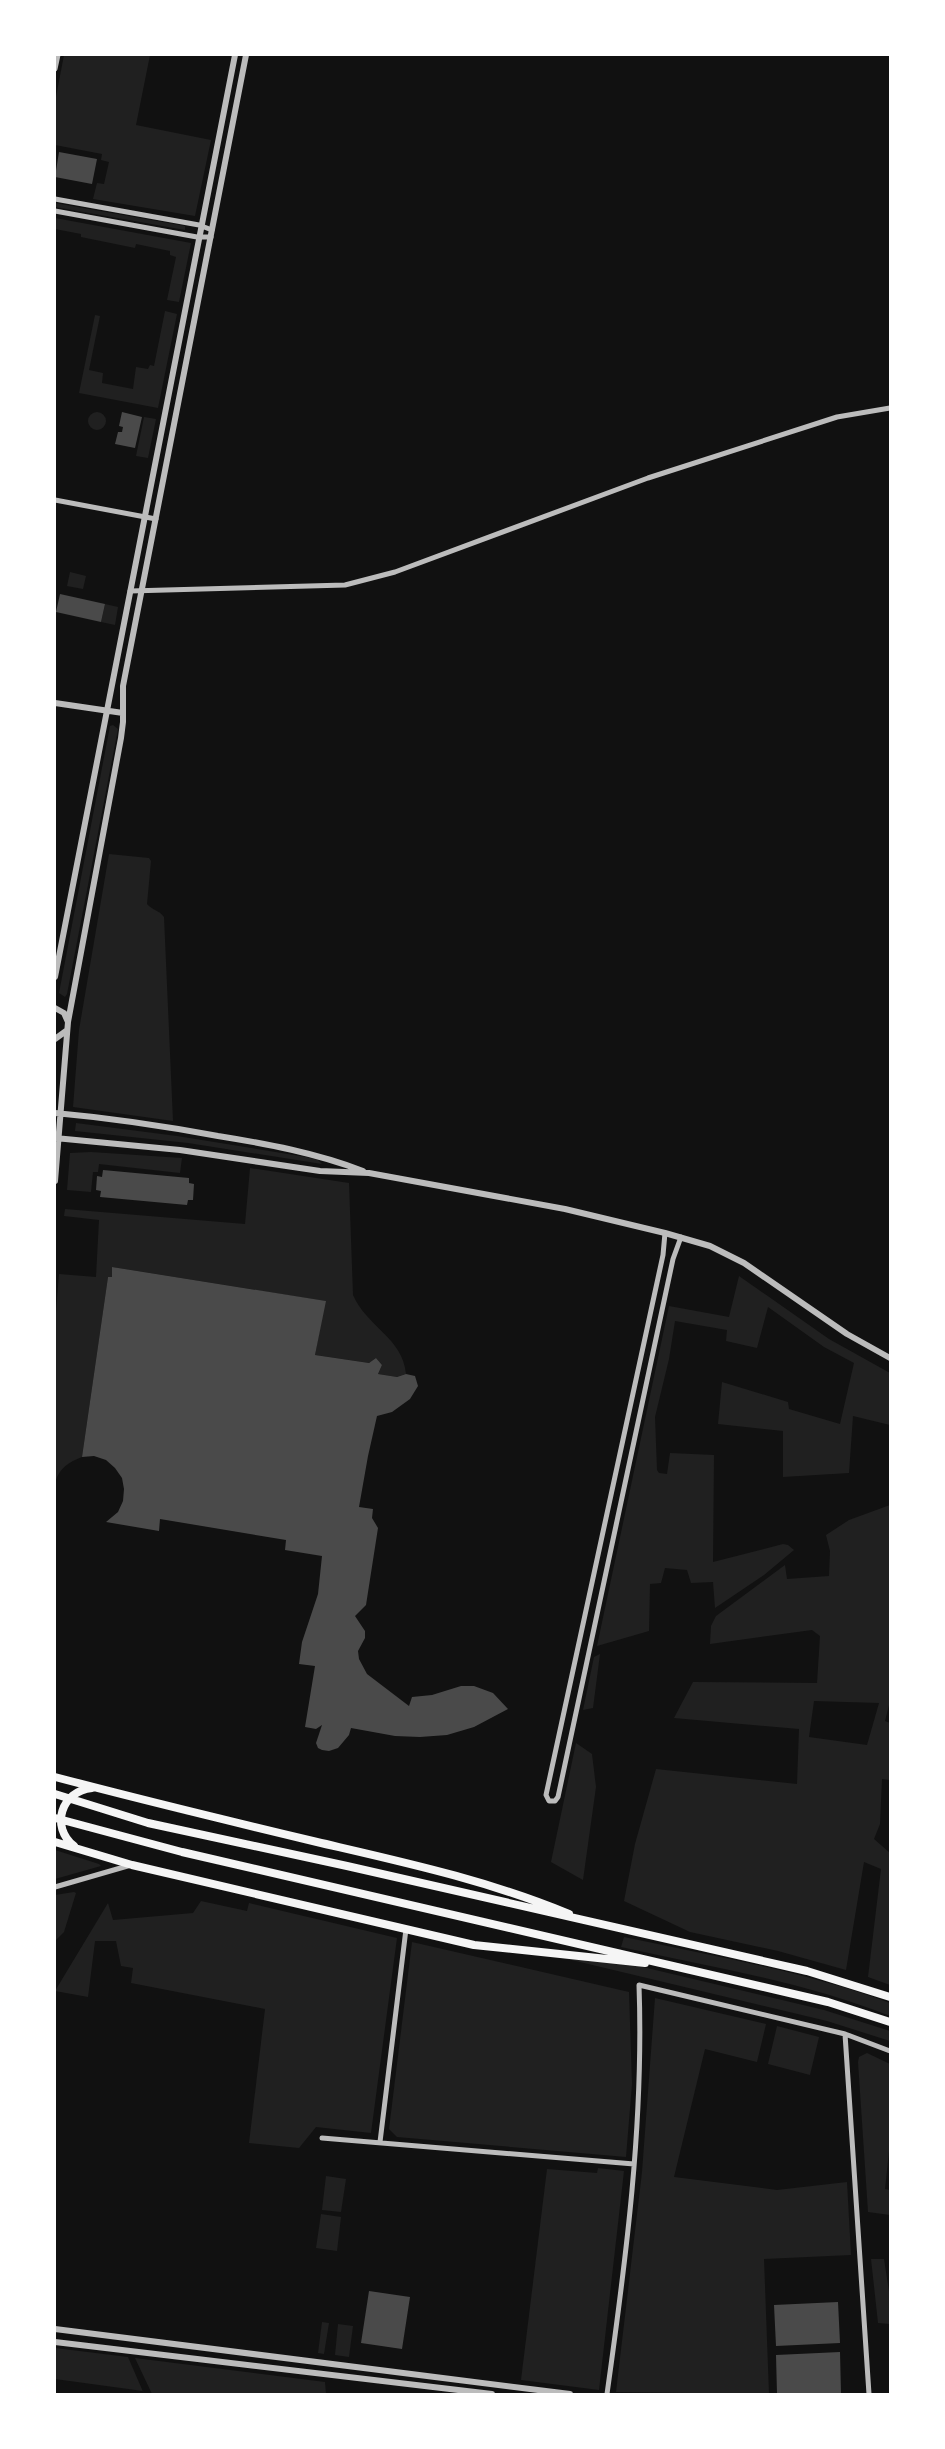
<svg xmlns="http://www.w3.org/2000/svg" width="945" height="2449" viewBox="0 0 945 2449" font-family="Overpass,sans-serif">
  <rect width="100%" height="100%" fill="#111"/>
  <path fill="#202020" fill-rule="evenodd" d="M64,55H150L136,125L211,140L195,216L93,199L97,183L104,184L109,162L101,160L102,154L55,145V102Z
    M55,203L185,226V230L55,207Z
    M55,218L191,243L179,302L167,300L176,257L170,255V251L136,244L135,248L81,237V234L55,229Z
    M165,311L177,314L158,408L79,393L95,315L100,316L89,370L103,373L102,383L133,389L136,367L148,369L150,365L154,366Z
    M88 421a9 9 0 1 1 18 0a9 9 0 1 1-18 0Z
    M144,417L156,419L148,458L136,456Z
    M70,572L86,576L83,589L67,586Z
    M105,604L118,607L115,625L101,622Z
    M113,725L118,729L67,994L65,997L59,993L110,726Z
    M109,854L149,858L151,861L147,904C152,910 159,910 164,917L173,1121L73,1107L79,1030Z
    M76,1123L177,1136L306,1157L318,1160L322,1164L188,1143L75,1131Z
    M91,1152L182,1158L180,1173L99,1164L98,1172H93L91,1192L67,1190L70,1153Z
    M250,1168L349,1183L353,1295C366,1326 403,1338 406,1374L397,1377L378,1374L382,1365L376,1358L369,1363L315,1355L325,1301L112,1267V1277H108L82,1457C69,1462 59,1468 55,1483V1324L59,1274L96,1277L99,1220L64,1216L65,1209L245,1224Z
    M739,1276L829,1339L890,1373V1425L853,1416L849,1473L783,1477V1431L718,1424L722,1382L788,1402L789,1409L840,1424L854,1363L824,1347L768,1307L757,1348L726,1341L727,1330L675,1321L669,1359L655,1417L657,1470L659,1473L667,1474L670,1453L714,1455L713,1562L783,1544L788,1545L794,1550L764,1575L715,1608L713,1582L691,1583L687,1570L665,1568L661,1583L650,1584L649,1631L597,1646L669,1306L729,1317Z
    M890,1505V1701L885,1721L890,1723V1780L882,1779L880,1824L874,1839L890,1853V1985L868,1977L881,1869L864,1862L846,1970L778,1951L690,1932L624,1901L635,1844L656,1769L797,1784L799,1729L674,1718L693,1682L817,1683L820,1636L812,1630L710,1644L711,1626L716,1616L785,1565L787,1579L829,1576L830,1551L826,1535L849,1520ZM814,1701L879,1703L867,1745L809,1737Z
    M600,1654L593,1708L583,1710L594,1657Z
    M576,1743L592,1754L596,1787L583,1880L551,1862Z
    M55,1850L99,1864L101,1866L55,1879Z
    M74,1892L76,1893L64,1932L55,1941V1895Z
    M201,1901L247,1911L249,1903L397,1938L371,2133L316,2127L299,2148L249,2143L265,2009L131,1983L133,1968L121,1966L116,1941H95L88,1997L55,1991L108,1903L113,1920L193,1913Z
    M624,1937C713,1956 804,1971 890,2003V2016C805,1982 711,1967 621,1947Z
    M412,1942L629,1992L632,2084L626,2157L397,2137L389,2129Z
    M534,1951L609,1959L824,2010L890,2031V2041L827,2021Z
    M655,1998L766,2024L757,2062L705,2049L674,2177L777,2190L847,2182L851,2255L764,2259L769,2394L616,2392L642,2172Z
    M777,2026L819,2037L810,2075L768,2064Z
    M867,2053L890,2064V2142L885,2189L890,2190V2215L868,2212L858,2062L859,2057Z
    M598,2168L624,2171L599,2390L521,2380L547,2169L597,2173Z
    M326,2176L346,2179L341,2212L322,2210Z
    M321,2214L341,2217L337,2251L316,2248Z
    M871,2259H884L890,2298V2324L878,2323Z
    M322,2322L329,2323L324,2354L318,2353Z
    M338,2324L353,2326L349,2357L335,2355Z
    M55,2348L128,2357L144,2394L143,2391L55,2379Z
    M135,2358L325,2382L326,2394H152Z"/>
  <path fill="#4a4a4a" d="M59,152L97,159L92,184L55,177Z
    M122,412L142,417L135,448L115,444L118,432H122L123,427L119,426Z
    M60,594L105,604L101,622L56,612Z
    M103,1170L189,1178V1183L194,1184L193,1200H188L187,1205L100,1197L101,1191L96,1190L97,1176L102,1177Z
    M112,1267L326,1301L315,1355L369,1363L376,1358L382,1365L378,1374L397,1377L406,1374L415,1376L418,1386L410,1399L392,1412L377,1416L368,1456L359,1507L373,1509L372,1518L378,1528L366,1605L355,1616L365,1631V1638L358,1651L359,1659L367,1674L409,1706L412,1697L432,1695L461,1686H474L493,1693L508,1709L474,1727L447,1735L420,1737L395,1736L351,1728L349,1735L338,1748L329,1751L322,1750L318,1748L316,1743L322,1725L316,1729L305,1727L315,1666L299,1664L302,1642L318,1594L322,1556L285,1550L286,1540L160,1519L159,1531L106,1522L118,1512L123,1501L124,1489L122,1478L115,1468L106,1460L94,1456L82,1457L108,1277H112Z
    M369,2291L410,2297L402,2349L361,2343Z
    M838,2302L840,2343L776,2346L774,2305Z
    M840,2352L841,2394H777L776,2355Z"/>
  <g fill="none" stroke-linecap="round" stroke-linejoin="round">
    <path stroke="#bcbcbc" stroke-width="5" d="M55,69L58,55
      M55,199L199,225L212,230
      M55,211L197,237H211
      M55,500L156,519
      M130,591L345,585L395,572L648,478L837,417L890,408
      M665,1233L663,1255L546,1795L549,1801H555L558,1797L673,1259L681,1237
      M55,1887L131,1865
      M845,2034L869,2394
      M322,2138L634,2164
      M380,2142L406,1929
      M607,2394C626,2259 644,2122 639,1985L845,2034L890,2051"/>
    <path stroke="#bcbcbc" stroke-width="6" d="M55,703L123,713
      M55,977L235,55
      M55,1008L64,1013L68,1022L55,1181
      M68,1022L121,738L123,722V686L246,55
      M55,1039L66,1031
      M55,1113C110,1118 164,1126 218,1136C268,1144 316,1153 363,1171
      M55,1138L180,1150L320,1171L369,1173L565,1209L665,1233L710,1246L744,1263L847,1334L890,1358
      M55,2329L570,2394
      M55,2342L492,2394"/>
    <path stroke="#f5f5f5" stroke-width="8" d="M55,1777C142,1800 229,1821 317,1842C403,1862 487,1880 569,1914
      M55,1794L148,1823L347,1866L807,1971L890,1997
      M55,1818L182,1852L828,2002L890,2022
      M55,1842L132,1865L474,1945L645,1963
      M74,1846C50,1827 61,1791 92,1788"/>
  </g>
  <rect width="945" height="2449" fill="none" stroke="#ffffff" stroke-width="112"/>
</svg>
